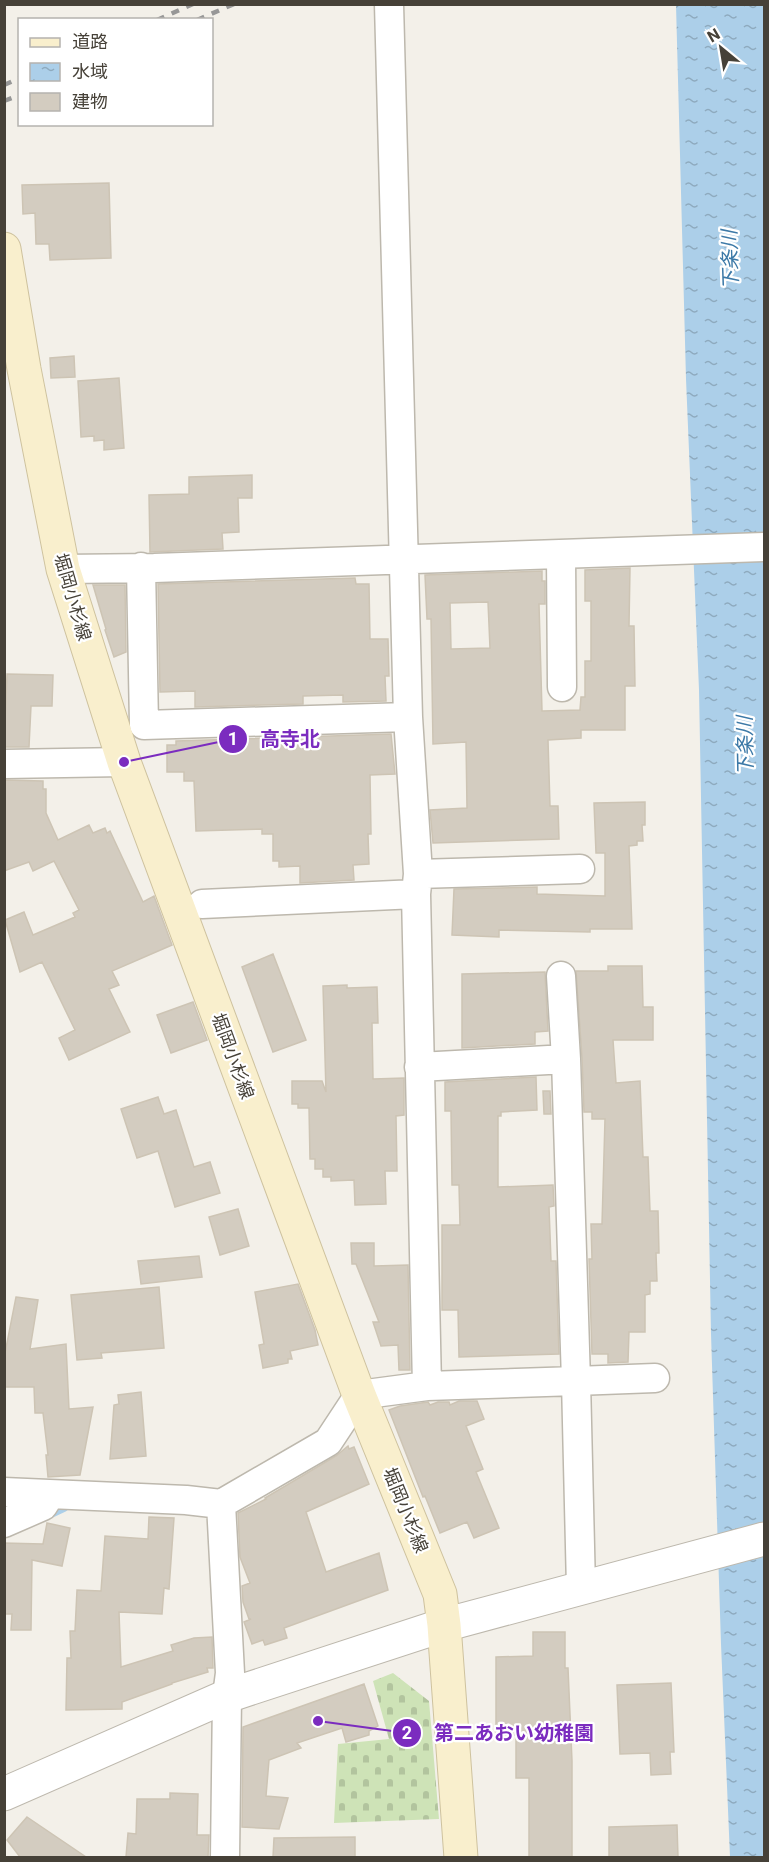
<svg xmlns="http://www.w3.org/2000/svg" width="769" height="1862" viewBox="0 0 769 1862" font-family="Roboto,'Noto Sans JP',sans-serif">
  <defs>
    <pattern id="cemetery-stones" width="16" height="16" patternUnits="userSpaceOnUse" patternTransform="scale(1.5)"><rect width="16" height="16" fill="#cee3b7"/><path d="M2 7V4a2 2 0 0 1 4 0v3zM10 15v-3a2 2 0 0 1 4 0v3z" fill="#b2c49e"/></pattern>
    <pattern id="water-ripples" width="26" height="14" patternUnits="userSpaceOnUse" patternTransform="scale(1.5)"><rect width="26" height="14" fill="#accfe9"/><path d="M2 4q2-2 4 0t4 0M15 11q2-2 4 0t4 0" fill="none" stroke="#8eaabe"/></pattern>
  </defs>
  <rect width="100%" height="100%" fill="#f3f0e9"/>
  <path fill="url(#cemetery-stones)" d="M393,1673L429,1701L439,1819L334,1823L338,1744L389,1739L373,1681Z"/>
  <path fill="url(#water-ripples)" d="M676,5H764V1858L730,1857L721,1644L711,1334L699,690L686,379Z"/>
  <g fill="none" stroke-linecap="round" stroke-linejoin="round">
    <path stroke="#accfe9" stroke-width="8" d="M47,1516L64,1508"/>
  </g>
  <path fill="#d3ccc0" stroke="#cdc4b4" stroke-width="1.5" fill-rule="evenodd" d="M109,183L111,258L50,260L49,244H36L35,213L23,214L22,185Z
    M74,356L75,377L51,378L50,358Z
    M119,378L124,448L104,450V440L94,441V436L81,437L78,381Z
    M252,475V498H238L239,532L222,533L223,549L150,552L149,495L189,494V477Z
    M630,568L629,626H634L635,686H625V730H581V738L548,740L550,806H558L559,839L433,843L430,810L467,808L466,742L433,744L431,619H427L425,575L542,571V581H545V604H539L542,711L580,710L581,697H585V661H591V601H585V570ZM488,602L490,648L451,649L450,603Z
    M355,578L356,584H369L370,639H388L389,676H385L386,701L343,702V695L303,696V704L195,707V691L160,692L158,584Z
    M93,585H125L126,652L114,657L105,630L106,629Z
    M7,674L53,675L52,706H31L29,747H4Z
    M391,734L395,774L370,775L371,834H368L369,864L353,865L354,880L300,883V866L279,867V861H273V834H262V829L196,831L194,781H184V772H167V745H176V741Z
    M4,780L43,781V789H46V813L58,840L89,825L93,833L105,828L107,833L110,831L143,902L154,896L172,945L112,971L119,985L109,989L130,1032L69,1060L59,1038L75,1030L42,962L20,972L5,920L24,912L33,935L75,917L73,913L79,910L54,861L33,871L29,862L4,871Z
    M645,802V825H642L643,841H637V845L629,846L632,929H590V932L499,930V937L452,935L454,889L537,887V894L605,896V853H596L594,803Z
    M273,954L306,1040L273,1052L242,967Z
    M608,966H642L643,1007H653V1040H613L616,1083L640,1081L643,1157H648L650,1211H658L659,1253H656L657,1281H650V1294L645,1295V1332H629L628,1362L608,1363V1354H592L589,1259H592L591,1224H602L605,1119H592V1112H584L582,1058L576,971H608Z
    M545,972L548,1031L535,1032V1044L462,1048V974Z
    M347,985V988L377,987L378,1023H372L373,1079L404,1078V1115L396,1116L397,1171H385L386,1204L355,1205L354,1180L331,1181V1177H323V1169H315V1159H310L309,1108H298V1104H292V1081H322L326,1092L323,986Z
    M193,1002L207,1040L171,1053L157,1015Z
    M536,1077L537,1110L501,1112V1116H498V1187L553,1185L554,1206L549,1207L551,1261H556L559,1354L459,1357L458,1310H442V1225H460L459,1185H452L451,1111H445V1082Z
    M543,1091H550L551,1114H544Z
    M158,1097L164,1114L176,1110L194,1167L210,1162L220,1193L175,1207L158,1151L137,1158L121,1109Z
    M238,1209L249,1246L220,1255L209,1217Z
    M351,1243H374V1266L408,1265L410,1370H399L398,1345L381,1346L373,1322H379L356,1264H352Z
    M199,1256L202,1277L141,1284L138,1261Z
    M298,1284L315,1330L318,1345L290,1351L292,1359H288V1363L263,1368L259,1345L264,1344L255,1292Z
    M159,1287L164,1348L101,1353L102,1358L77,1360L71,1295Z
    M16,1297L38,1300L30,1349L66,1344L69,1409L93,1407L80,1475L48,1477L46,1455H48L43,1413H35L34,1387H4V1358Z
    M141,1392L146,1456L110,1459L114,1405L119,1404L118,1395Z
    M459,1401H477L484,1419L466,1426L483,1469L476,1472L499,1528L474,1538L467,1522L440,1533L425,1496L423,1497L389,1410L400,1406L428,1402L430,1405L438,1402H449L450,1405Z
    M348,1446L349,1449L354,1447L369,1484L306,1512L326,1572L379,1553L388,1590L284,1628L287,1638L265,1645L263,1640L252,1644L244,1622L251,1619H249L243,1602L242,1586L250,1583L240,1557L238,1513L266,1499L265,1498L336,1456Z
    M149,1517L174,1518L169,1589L164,1588L162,1614L119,1612L121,1667L173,1651L171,1645L194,1638L212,1637L213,1668H207L208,1672L172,1683V1684L122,1702V1709L66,1710L67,1658H71L70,1631H75L77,1590L101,1591L105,1536L148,1539Z
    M47,1523L70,1528L62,1566L32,1560L31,1630H11L12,1614H4V1543L43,1544Z
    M533,1632H565V1668H568L572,1761V1857H529V1778H516V1735H496V1657L533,1656Z
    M671,1683L674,1752H670L671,1774L651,1775L650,1753L620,1754L617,1685Z
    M364,1684L378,1726L369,1731V1735L346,1742L342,1728L297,1743L301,1748L269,1760L266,1796L288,1798L279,1829L242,1827L243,1727Z
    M170,1793L198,1794L197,1835H209L208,1857H126L128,1833L136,1834L137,1799H170Z
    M27,1817L86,1857H20L7,1840Z
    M677,1825L678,1857H609V1827Z
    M355,1837V1857H273L274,1838Z"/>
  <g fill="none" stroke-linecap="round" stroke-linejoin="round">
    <defs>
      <path id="minor" d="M561,555L562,687
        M141,567L144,725L408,717
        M63,569L154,568L764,547
        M4,764L124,762
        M418,874L580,869
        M202,904L416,894
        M561,976L566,1059
        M419,1067L566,1059L576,1381L655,1378
        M427,1386L576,1381L581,1588
        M4,1492L186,1500L221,1504L328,1442L359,1395L427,1386L416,894L418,874L408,717L389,4
        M221,1504L230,1673L227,1696L225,1858
        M4,1523L43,1506L50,1495"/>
      <path id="tertiary" d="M4,1794L227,1696L444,1625L764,1539"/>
      <path id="secondary" d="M4,249L24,369L63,569L124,762L359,1395L440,1594L444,1625L461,1858"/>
    </defs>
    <use href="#minor" stroke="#bdb8ad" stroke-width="31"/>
    <use href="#tertiary" stroke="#bdb8ad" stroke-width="35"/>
    <use href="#secondary" stroke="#cec29e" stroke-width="35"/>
    <use href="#minor" stroke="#fff" stroke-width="28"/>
    <use href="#tertiary" stroke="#fff" stroke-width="33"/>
    <use href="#secondary" stroke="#f9efcd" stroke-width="33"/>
    <path stroke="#979797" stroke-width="4.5" stroke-dasharray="8 8" stroke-linecap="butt" d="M157,20L193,4
      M197,20L234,4
      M4,85L20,78
      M4,101L20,95"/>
  </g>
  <g text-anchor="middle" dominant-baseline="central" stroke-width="4.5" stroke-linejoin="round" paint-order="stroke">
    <g font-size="18" fill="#464138" stroke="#fff">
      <text transform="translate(73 597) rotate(74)">堀岡小杉線</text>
      <text transform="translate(233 1056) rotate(70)">堀岡小杉線</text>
      <text transform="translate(406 1510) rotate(68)">堀岡小杉線</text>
    </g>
    <g font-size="20" font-style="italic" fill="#3c79a7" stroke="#fff">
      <text transform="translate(730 260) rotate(-92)">下条川</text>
      <text transform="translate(745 746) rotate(-91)">下条川</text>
    </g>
  </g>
  <path fill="none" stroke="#7b2cbf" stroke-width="2" d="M124 762L233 739M318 1721L407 1733"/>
  <g fill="#7b2cbf" stroke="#fff" stroke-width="2">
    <circle cx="124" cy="762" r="6"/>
    <circle cx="318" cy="1721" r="6"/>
    <circle cx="233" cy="739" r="15"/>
    <circle cx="407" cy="1733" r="15"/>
  </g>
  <g font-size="18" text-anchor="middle" font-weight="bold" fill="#fff">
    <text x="233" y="745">1</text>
    <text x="407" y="1739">2</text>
  </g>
  <g font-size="20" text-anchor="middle" font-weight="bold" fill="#7b2cbf" stroke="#fff" stroke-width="4.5" stroke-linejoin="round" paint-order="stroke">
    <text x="290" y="746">高寺北</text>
    <text x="514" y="1740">第二あおい幼稚園</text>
  </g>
  <rect width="769" height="1862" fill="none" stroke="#464138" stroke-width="12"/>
  <rect x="18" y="18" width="195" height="108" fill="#ffffff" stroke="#b5b3af" stroke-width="1.5"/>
  <rect x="30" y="38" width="30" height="9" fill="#f9efcd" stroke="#b5b3af" stroke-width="1.5"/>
  <text x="72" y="48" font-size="18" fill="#464138">道路</text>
  <rect x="30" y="63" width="30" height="18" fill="url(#water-ripples)" stroke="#b5b3af" stroke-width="1.5"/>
  <text x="72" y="78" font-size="18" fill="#464138">水域</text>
  <rect x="30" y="93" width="30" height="18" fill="#d3ccc0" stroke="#b5b3af" stroke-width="1.5"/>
  <text x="72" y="108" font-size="18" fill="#464138">建物</text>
  <g transform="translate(721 48) rotate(330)" stroke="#ffffff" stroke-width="4.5" paint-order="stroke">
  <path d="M0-4.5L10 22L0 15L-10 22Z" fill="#464138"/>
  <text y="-9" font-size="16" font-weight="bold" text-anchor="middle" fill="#464138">N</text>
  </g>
</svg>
